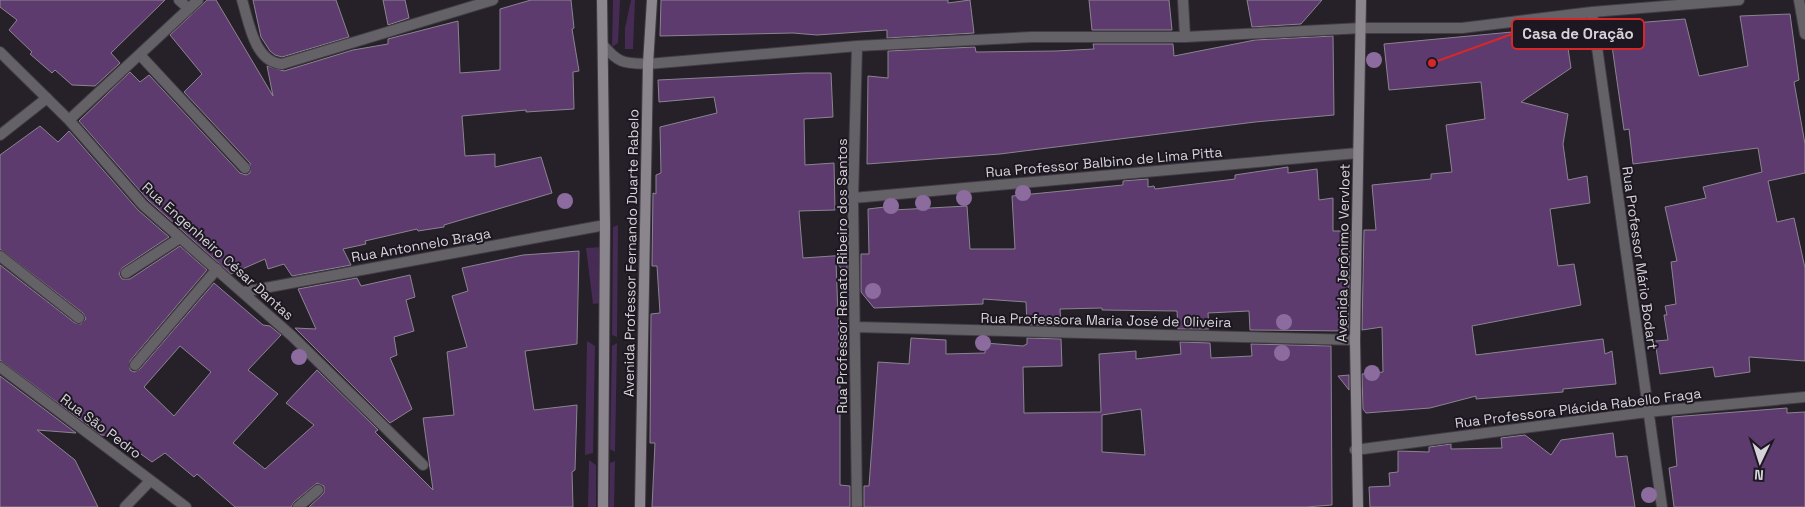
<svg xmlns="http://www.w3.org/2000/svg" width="1805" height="507" viewBox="0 0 1805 507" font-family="'Space Grotesk',sans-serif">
  <rect width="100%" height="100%" fill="#262029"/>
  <path fill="#462b55" d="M613,0H620L618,43L612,47Z
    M631,0H635L633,49H625V28Z
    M618,225L617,337L612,335L613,227Z
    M602,247L601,303L593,304L586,248Z
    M587,341L595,346L593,453L585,455Z
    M617,343L615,452L610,449L612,346Z
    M589,460L596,465V507H588Z
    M615,461L614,507H609L610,463Z"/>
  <path fill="#5d3b6f" stroke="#8b848f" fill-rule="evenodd" d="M0,0H165L111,53L120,63L95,86L72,85L55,70L52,73L30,54L32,52L9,30L17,20L0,7Z
    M207,0H216L273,96L267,66L284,71L353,50L388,44V39L458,21L460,73L500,70V9L531,0H571L574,28L572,29L579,71L573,72L574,109L526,112V110L462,116L465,156L495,154V167L541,157L552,193L444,225V227L418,231L417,229L365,241L366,244L343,249L351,265L292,276L284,264L268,269L265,259L231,274L148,200L79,121L130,72L140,82L149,75L240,173L246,175L250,173V163L184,92L202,74L170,35Z
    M253,0H336L349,37L282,57L275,55L270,51L261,37Z
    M383,0H405L409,18L388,25Z
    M661,0H948V3L970,0L974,33L887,38V30L817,35L793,33L660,36Z
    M1089,0H1169L1172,30H1092Z
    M1247,0H1322L1301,24L1252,27Z
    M1790,14L1799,80L1794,82L1805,144V173L1768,181L1777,222L1794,218L1805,268V361L1749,357L1750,372L1715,377L1713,367L1660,374L1655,341L1668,340L1664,315H1667L1665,306L1676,304L1671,262L1677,261L1665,207L1706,198L1703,187L1762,172L1758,148L1633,164L1629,129L1624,130L1609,25L1685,19L1699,76L1748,66L1740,16Z
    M1564,22L1571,68L1521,102L1568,114L1563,144L1568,180L1587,176L1590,203L1550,209L1558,266L1574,264L1581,305L1472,326L1476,355L1603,339L1605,354L1612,351L1616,384L1563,389V392L1476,399V396L1430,408L1366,413L1363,409L1362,374L1383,372L1382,327L1362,330L1364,230H1376L1372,185L1431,179V174L1452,172L1446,125L1485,119L1481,82L1389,90L1384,44L1512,32V29Z
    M1333,36L1334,115L1255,122L1000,154L867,164L868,76L888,78V51L975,47L976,52L1056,51L1094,49L1093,44H1173L1174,56L1255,40Z
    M805,73H831L833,117L804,119L805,165L834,163L835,210L799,211L803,258L847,255V275L836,262L840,367V485L850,486V507H652L655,443H650L651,314L660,313L657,266H652L653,193L656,194V175L661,173L660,127L717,113L714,97L659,102L658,80Z
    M40,126L58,142L69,131L138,210L169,237L122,268L119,274L122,279H130L180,246L207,270L130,361V370L134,372L140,369L214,283L263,325L270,326L281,335L248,370L278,394L233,443L265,469L314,425L286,403L317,370L378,430L375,432L433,490L423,418L454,415L447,352L467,347L452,296L468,291L462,268L523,255L579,251L577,344L525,351L534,410L577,405L575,470L572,472L573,507H309L324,493V486L317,483L294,502L291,507H235L197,474L194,477L165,453L152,462L116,436L101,435L0,360V265L75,323L81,324L86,319L83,313L0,249V155ZM180,346L211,372L174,416L144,387Z
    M1288,167V173L1317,169L1319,200L1333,198V231H1350L1348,331L1250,330L1249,311L1208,313L1209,329H1178L1177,311L1102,310V308L1060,309L1061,325H1027L1026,302L983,299V304L874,308L861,292V254H869L868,209L893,206V210L967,206L970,249H1015L1012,196L1123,185V181L1148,179V187L1154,186L1155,189L1235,179V175Z
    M410,275L415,297L406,300L414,331L394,337L397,355L390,358L412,409L390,423L295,328L316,329L298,289L357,278L361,286Z
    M911,338L946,340V354L985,353V343L1023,346L1027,344V338L1061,339L1062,366L1023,367L1024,413L1101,412L1099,354L1136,351V359L1181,354L1180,342L1210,343L1211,358L1252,356L1251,344L1331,346L1332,505L1306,507H864V486H869L878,362L909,364ZM1141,409L1145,455L1102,452V415Z
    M1349,375V390L1338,376Z
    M0,376L76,433L37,430L75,460L98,507H0Z
    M1787,408V413L1805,412V507H1674L1669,468L1677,466L1672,417Z
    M1613,433L1616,457L1627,456L1635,507H1370L1369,487L1390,486L1389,473L1398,472V451L1429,452V447L1451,444V449L1502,448L1501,438L1525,435L1551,455L1561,440Z"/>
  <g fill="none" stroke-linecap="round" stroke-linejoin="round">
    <defs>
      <path id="lane" d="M1183,0L1185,37
        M140,55L245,168
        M0,256L79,318
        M126,273L180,238
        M135,365L217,269
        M125,507L150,481
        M298,507L318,490"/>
      <path id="street" d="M179,0L189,9
        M242,0C249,22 254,62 282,64L493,0
        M1799,0L1805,34
        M1592,12L1662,507
        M603,45C619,64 624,63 648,64L857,46L1032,37H1185L1362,28H1462L1592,12L1739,0
        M857,46L853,198L857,507
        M0,52L69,120L143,205L292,336L423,465
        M69,120L198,0
        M0,135L47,98
        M853,198L1358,153
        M243,292L605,225
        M856,327L1355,340
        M0,367L186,507
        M1355,450L1647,412L1805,397"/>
      <path id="secondary" d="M602,0L605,225L603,507
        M640,507L648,64L652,0
        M1358,507L1355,340L1361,0"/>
    </defs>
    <use href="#lane" stroke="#423c45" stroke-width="12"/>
    <use href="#street" stroke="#423c45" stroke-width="12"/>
    <use href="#secondary" stroke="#423c45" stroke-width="12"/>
    <use href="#lane" stroke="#656267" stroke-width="10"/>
    <use href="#street" stroke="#656267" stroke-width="10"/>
    <use href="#secondary" stroke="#8b868e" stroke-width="10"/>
  </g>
  <g fill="#8c6c9e">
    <circle cx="1374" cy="60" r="8"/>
    <circle cx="1023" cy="193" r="8"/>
    <circle cx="964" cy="198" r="8"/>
    <circle cx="565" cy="201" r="8"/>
    <circle cx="923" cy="203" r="8"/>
    <circle cx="891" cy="206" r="8"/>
    <circle cx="873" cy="291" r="8"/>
    <circle cx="1284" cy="322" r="8"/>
    <circle cx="983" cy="343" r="8"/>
    <circle cx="1282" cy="353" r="8"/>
    <circle cx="299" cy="357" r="8"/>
    <circle cx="1372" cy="373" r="8"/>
    <circle cx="1649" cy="495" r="8"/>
  </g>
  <g text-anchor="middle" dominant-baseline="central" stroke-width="4" stroke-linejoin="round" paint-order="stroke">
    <g font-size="14" fill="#d6d2d9" stroke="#1c1720">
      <text transform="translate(1104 162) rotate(-5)">Rua Professor Balbino de Lima Pitta</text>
      <text transform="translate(421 245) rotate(-10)">Rua Antonnelo Braga</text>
      <text transform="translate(218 251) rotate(42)">Rua Engenheiro César Dantas</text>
      <text transform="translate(631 253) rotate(-89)">Avenida Professor Fernando Duarte Rabelo</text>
      <text transform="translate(1343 253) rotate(-89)">Avenida Jerônimo Vervloet</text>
      <text transform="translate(1640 258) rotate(82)">Rua Professor Mário Bodart</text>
      <text transform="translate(842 276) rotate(-90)">Rua Professor Renato Ribeiro dos Santos</text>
      <text transform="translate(1106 320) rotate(1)">Rua Professora Maria José de Oliveira</text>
      <text transform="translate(1578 408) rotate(-7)">Rua Professora Plácida Rabello Fraga</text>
      <text transform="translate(101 426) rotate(37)">Rua São Pedro</text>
    </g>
  </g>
  <path fill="none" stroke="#d62828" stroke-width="2" d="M1432 63L1512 34"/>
  <circle fill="#d62828" stroke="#1c1720" stroke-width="2" cx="1432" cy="63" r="5"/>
  <rect fill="#1c1720" stroke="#d62828" stroke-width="2" x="1512" y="19" width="132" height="30" rx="5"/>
  <g font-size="15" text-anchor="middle" font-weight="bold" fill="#d6d2d9">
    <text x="1578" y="39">Casa de Oração</text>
  </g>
  <g transform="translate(1760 462) rotate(184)" stroke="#1c1720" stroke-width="4" paint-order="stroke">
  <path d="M0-4L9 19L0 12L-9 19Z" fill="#d6d2d9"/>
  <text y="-8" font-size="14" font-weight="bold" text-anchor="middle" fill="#d6d2d9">N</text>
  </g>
</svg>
